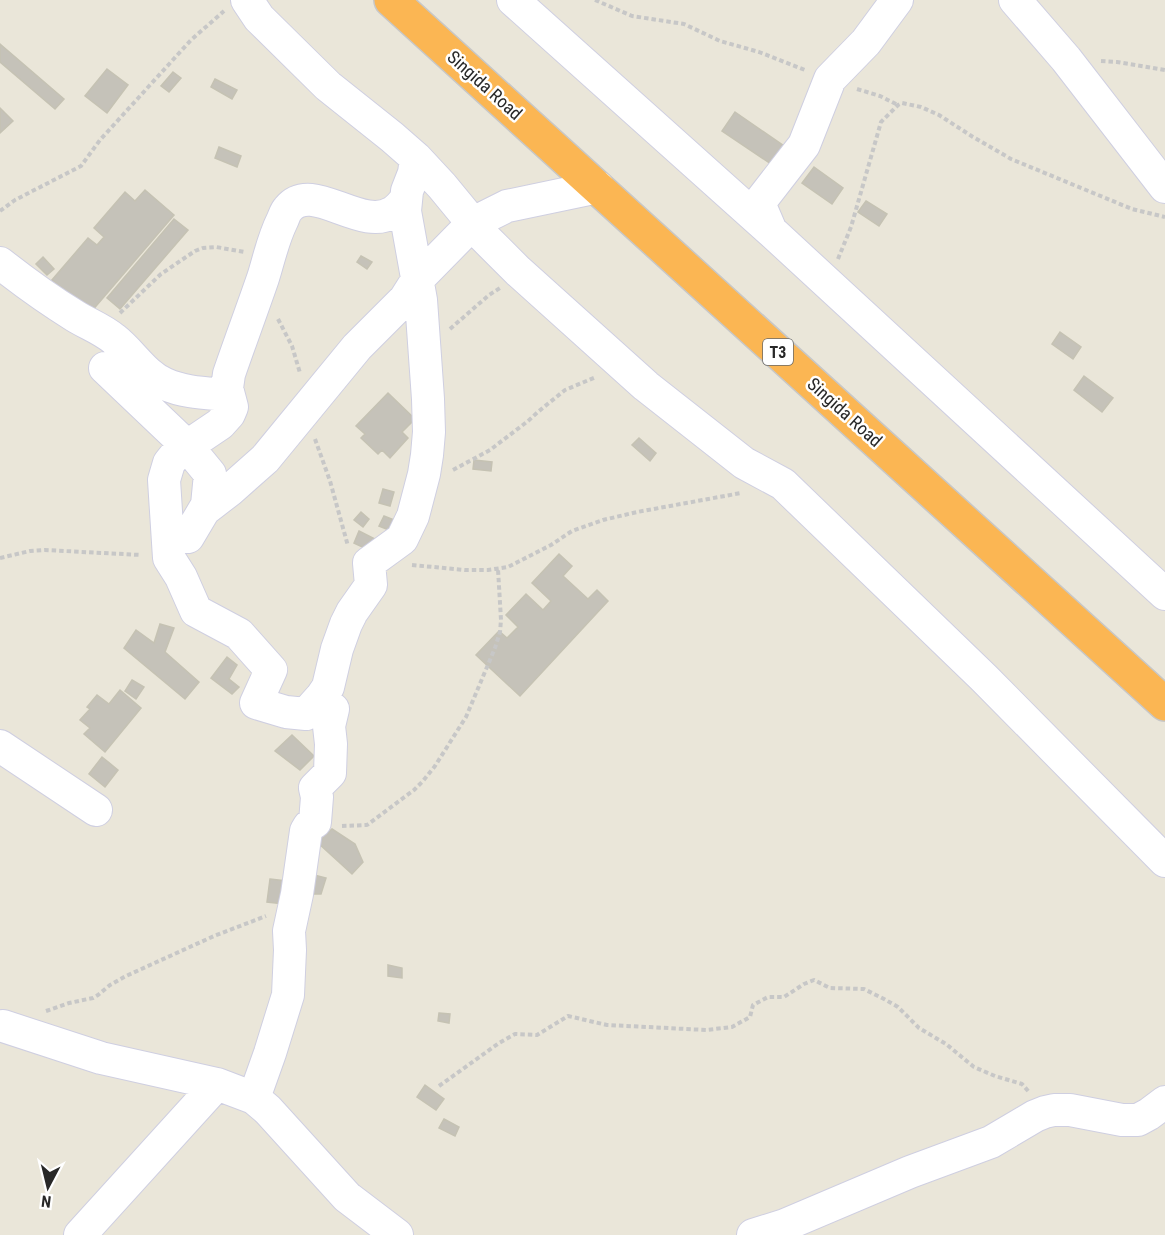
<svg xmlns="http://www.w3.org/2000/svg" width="1165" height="1235" viewBox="0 0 1165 1235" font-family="'Roboto Condensed',sans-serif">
  <rect width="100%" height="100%" fill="#eae6d9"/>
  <path fill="#c5c2b9" stroke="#c5c2b3" stroke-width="1.5" d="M0,44L64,99L55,109L0,62Z
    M107,69L128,85L107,113L85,96Z
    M173,72L181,78L169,92L161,86Z
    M215,79L237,90L232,99L211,87Z
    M0,108L13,121L0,133Z
    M735,112L787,148L774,166L722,131Z
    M219,147L241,156L237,167L215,158Z
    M814,167L843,188L832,204L802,183Z
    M145,190L174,215L91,312L52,280L88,238L97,245L104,237L94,228L125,192L135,201Z
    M866,201L887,214L879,226L858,212Z
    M174,219L188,230L120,309L107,298Z
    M361,256L372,262L367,269L357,262Z
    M43,257L54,269L47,275L36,264Z
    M1060,332L1081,347L1073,359L1052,344Z
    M1084,376L1113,398L1102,412L1074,390Z
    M388,393L415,419L402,432L408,438L390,458L382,450L378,454L361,438L365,434L356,426Z
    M639,438L656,453L650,461L632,445Z
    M474,460L492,462L491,471L473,469Z
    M383,489L394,492L390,506L379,503Z
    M361,512L369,519L363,527L354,520Z
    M384,516L399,522L394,532L379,526Z
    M359,531L375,539L369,550L354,543Z
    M559,554L572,566L563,576L588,599L597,590L608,601L520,696L476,655L499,631L507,638L518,627L506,615L526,594L543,610L551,601L532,583Z
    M160,624L174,628L165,652L199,682L185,699L124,648L136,630L154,643Z
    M227,657L237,665L229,679L239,687L232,694L211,678Z
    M132,680L144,687L136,699L125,691Z
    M120,690L141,708L105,752L84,734L90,728L80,720L90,709L87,707L97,695L109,704Z
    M292,735L314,756L300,770L275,751Z
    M102,757L118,770L105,787L89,774Z
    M332,829L355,844L363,862L352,874L317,842Z
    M314,875L326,878L321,894H308Z
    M270,879L295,882L293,905L267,902Z
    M388,965L402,968V978L388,976Z
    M439,1013L450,1014L449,1023L438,1021Z
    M425,1085L444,1099L436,1110L417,1097Z
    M444,1119L459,1127L455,1136L439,1128Z"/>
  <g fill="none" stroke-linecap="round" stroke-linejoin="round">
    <defs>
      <path id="minor" d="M247,0L259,18L328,86L392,137L416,158L442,186L484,237L518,271L646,386L744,463L783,484L984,678L1165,861
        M513,0L771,231L1165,594
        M1015,0L1066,59L1165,187
        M771,231L759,203L804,145L830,79L866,42L897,0
        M0,263C24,282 49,300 75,316C88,324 102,329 114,339C132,353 144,375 165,384C185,393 208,393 228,395
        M105,368L187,446L210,474L207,505L188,537
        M204,510L230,490L265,459L357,347L405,299L417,280L473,223L507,206L598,187
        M306,714L286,712L256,703L271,670L239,634L196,611L181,577L169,558L164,480L169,463L177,453L220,424L229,414L232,407L227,388L229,374C240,342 252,310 263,278C269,259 273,239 282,221C284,217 285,212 288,209C312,179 361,233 393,212C398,209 402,204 406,199
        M0,746L96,810
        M3,1026L101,1058L217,1084L254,1098L268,1110L347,1197L397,1235
        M254,1098L270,1053L288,995L290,950L289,931L297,894L306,831L309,826L315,822L317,797L315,788L330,773L331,744L329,726L333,709L320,707L306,714L322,696L328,687L337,649L346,624L352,612L371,585L369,563L402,539L413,516L424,474L427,455L429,432L428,399L421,300L405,211L407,191L414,173L416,158
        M80,1235L217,1084
        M753,1235L785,1225L910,1172L991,1142L1035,1116L1045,1112L1054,1110H1070L1122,1120H1138L1149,1114L1165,1102"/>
      <path id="highway" d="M391,0L1165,704"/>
    </defs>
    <use href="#minor" stroke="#cfcfe1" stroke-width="34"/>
    <use href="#highway" stroke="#c7c7c7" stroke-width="36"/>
    <path stroke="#c7c7c7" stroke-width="4" stroke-dasharray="4.5 3" stroke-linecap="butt" d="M595,0L632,16L684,24L720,41L759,52L805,70
      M1101,61L1117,62L1165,70
      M857,89L880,96L898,105
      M0,211L15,200L81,166L100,140L191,40L224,11
      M838,259L851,227L881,122L898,105L902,103L921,107L939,115L973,137L1011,159L1132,209L1165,217
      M120,313L161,274L195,251L203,248L216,247L245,252
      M278,319L292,346L300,373
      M450,329L489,295L500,288
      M315,439L330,481L348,546
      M453,470L490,450L528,421L539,411L565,390L596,377
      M0,558L30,551L45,550L141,555
      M412,565L465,570H488L508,567L551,545L572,531L603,520L637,512L741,493
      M342,826L367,825L414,790L423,781L435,766L466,717L495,648L500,632L501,620L498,569
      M46,1011L69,1003L93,998L98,995L110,985L126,976L214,936L266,916
      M439,1086L499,1043L515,1034L537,1035L568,1016L607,1025L706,1030L732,1027L750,1017L753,1005L768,997H784L804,984L814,980L830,988L864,989L884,999L898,1007L919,1028L946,1044L974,1067L995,1076L1022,1084L1029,1092"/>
    <use href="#minor" stroke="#fff" stroke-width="32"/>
    <use href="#highway" stroke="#fbb653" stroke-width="33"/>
  </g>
  <g text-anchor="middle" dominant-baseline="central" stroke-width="5" stroke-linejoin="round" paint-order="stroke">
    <rect fill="#fff" stroke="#686868" stroke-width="1.5" x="763" y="339" width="30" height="26" rx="4.5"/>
    <g font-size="16" font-weight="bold" fill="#282828">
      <text x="778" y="352">T3</text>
    </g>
    <g font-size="18" fill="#282828" stroke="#fff">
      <text transform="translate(485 85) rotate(42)">Singida Road</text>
      <text transform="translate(845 412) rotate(42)">Singida Road</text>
    </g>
  </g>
  <g transform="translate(48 1187) rotate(187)" stroke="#ffffff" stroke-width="4.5" paint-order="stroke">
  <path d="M0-4.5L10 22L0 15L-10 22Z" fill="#282828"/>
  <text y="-9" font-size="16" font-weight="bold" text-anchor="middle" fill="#282828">N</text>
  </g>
</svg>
